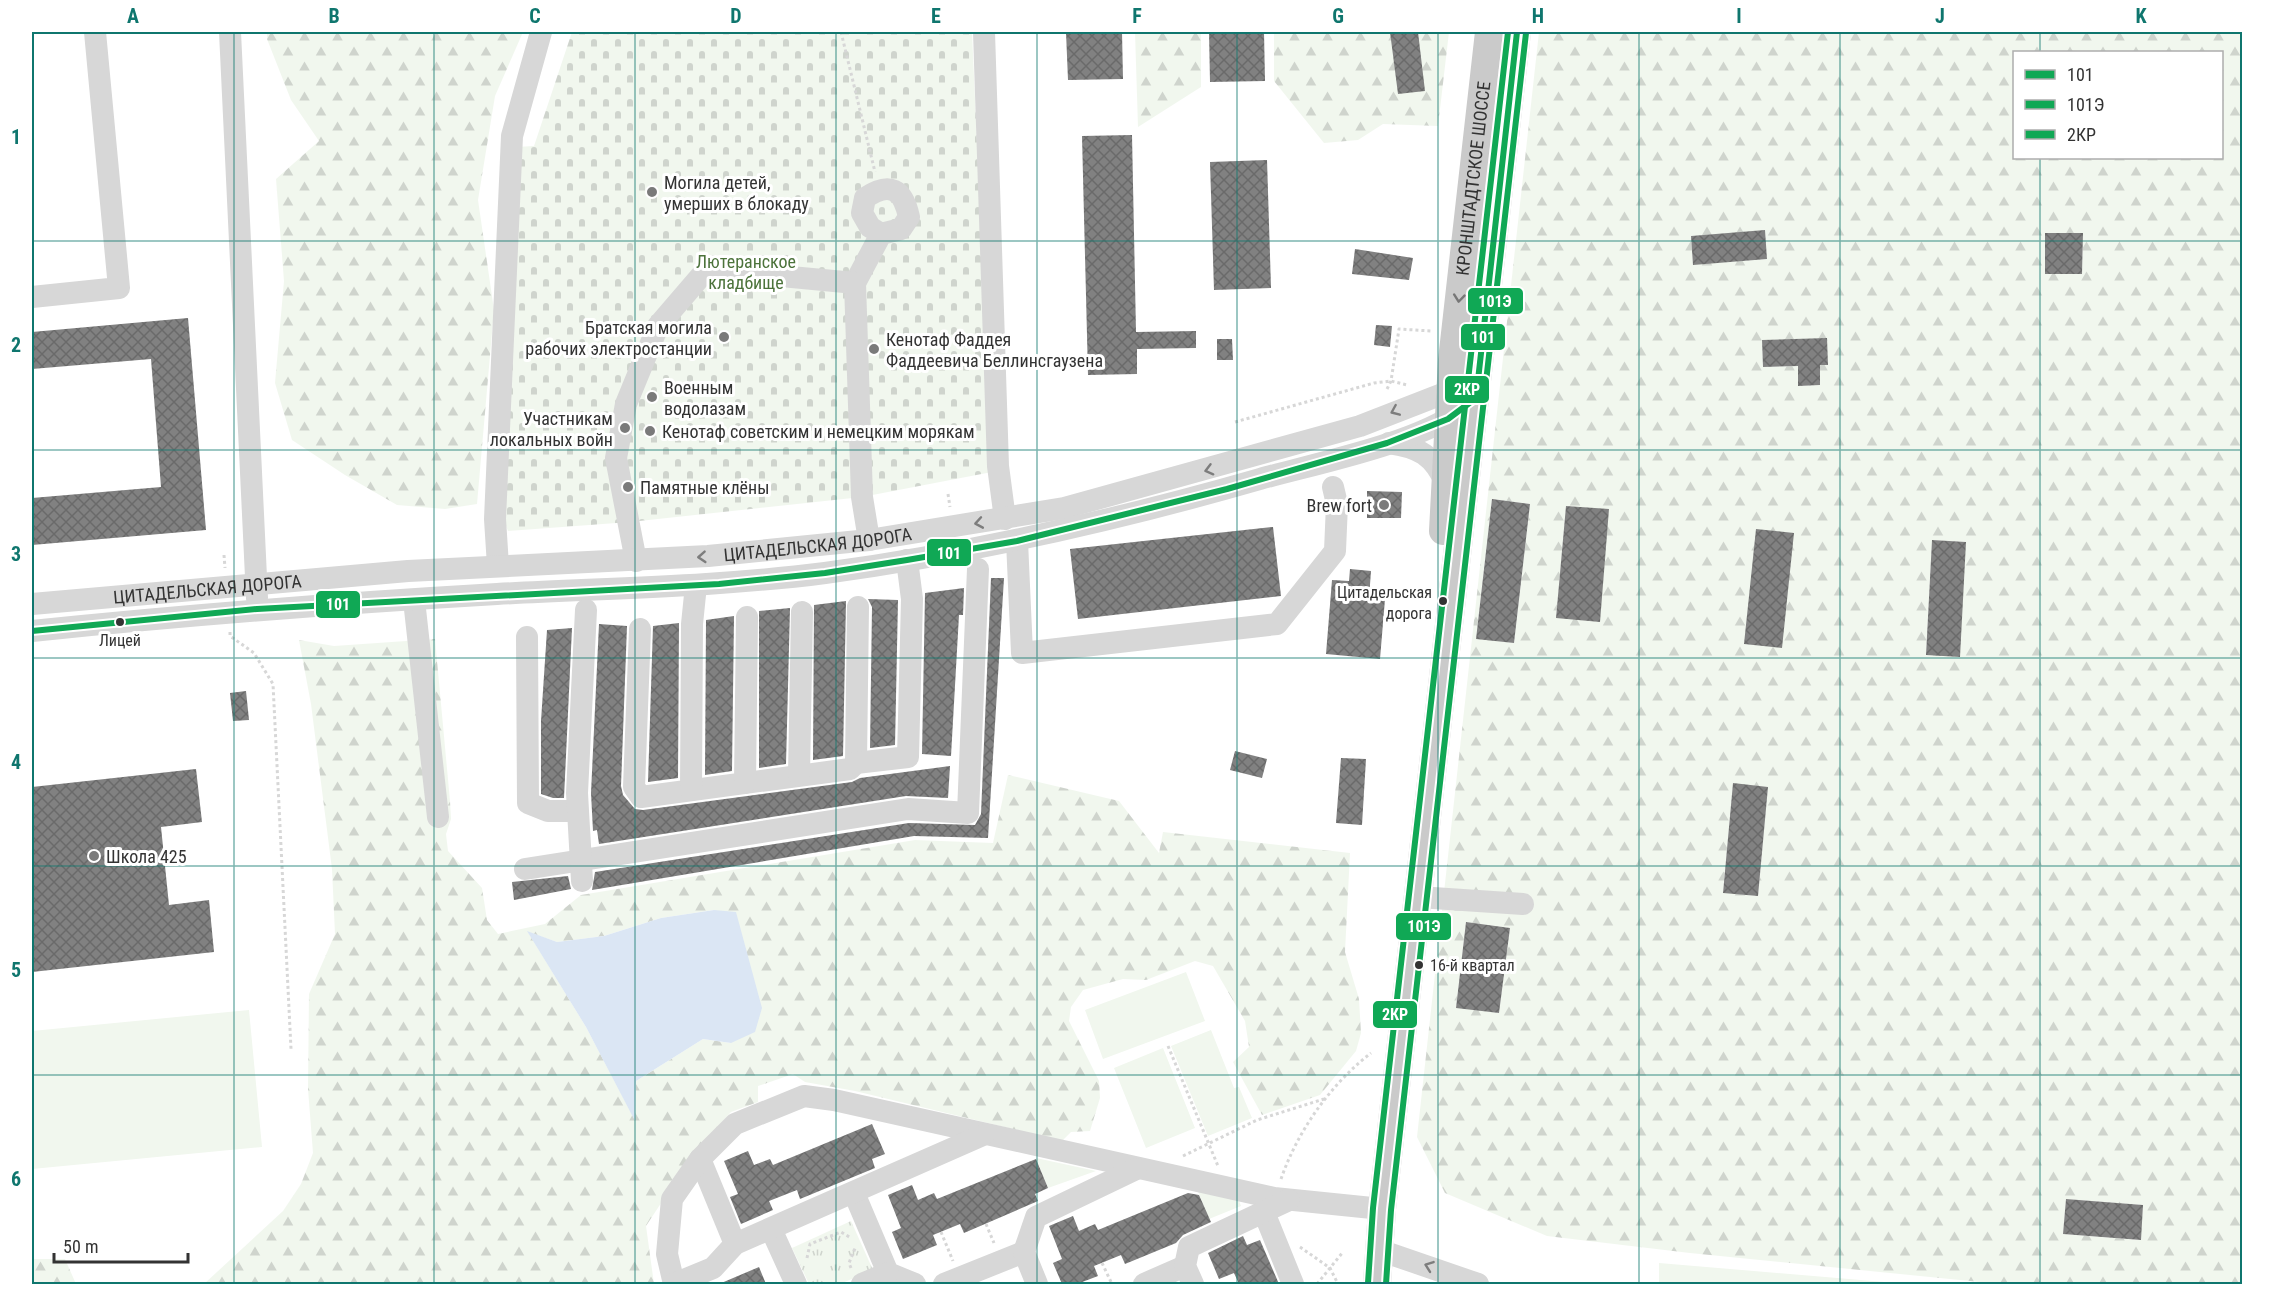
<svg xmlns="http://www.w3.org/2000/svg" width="2274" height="1316" viewBox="0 0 2274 1316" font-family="'Roboto Condensed',sans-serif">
  <defs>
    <pattern id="forest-firs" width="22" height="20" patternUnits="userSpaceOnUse" patternTransform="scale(1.5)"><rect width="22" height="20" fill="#f1f7ee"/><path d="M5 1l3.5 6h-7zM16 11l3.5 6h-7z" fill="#cfd4cd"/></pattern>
    <pattern id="cemetery-stones" width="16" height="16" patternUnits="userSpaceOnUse" patternTransform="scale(1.5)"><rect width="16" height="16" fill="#f1f7ee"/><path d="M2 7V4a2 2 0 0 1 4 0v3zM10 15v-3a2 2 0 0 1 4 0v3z" fill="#cfd4cd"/></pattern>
    <pattern id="park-tufts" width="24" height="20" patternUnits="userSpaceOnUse" patternTransform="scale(1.5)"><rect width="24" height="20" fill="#f1f7ee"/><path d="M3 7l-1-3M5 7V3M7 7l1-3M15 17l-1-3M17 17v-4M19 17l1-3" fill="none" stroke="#cfd4cd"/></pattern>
    <pattern id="building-cross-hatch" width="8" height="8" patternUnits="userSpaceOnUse" patternTransform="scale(1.5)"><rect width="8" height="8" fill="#818181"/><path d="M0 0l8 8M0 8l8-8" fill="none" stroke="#6a6a6a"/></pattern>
  </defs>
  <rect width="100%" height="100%" fill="#fff"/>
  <path fill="url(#forest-firs)" fill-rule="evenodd" d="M267,32H523L495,96L478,200L494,310L477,504L445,509L397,505L345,475L292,440L275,383L284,281L276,179L319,141L291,100L267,39Z
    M1135,32H1201V87L1138,127Z
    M1274,32H1449L1438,126L1383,124L1358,140L1324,143L1274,81Z
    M1539,32H2242V1284H2000L1690,1253L1547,1236L1445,1193L1417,1137ZM2014,52H2222V158H2014ZM1765,231L1767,259L1693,264L1691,236ZM2045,233H2083L2082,274H2045ZM1762,340L1828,365H1820V385L1798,386V366L1763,367ZM1492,499L1530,504L1514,643L1476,638ZM1566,506L1609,510L1556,618ZM1932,540L1966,542L1926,655V654ZM1733,784L1768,787L1758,896L1723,892ZM1466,922L1510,928L1499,1013L1456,1007ZM2066,1199L2143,1205L2140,1240L2063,1234Z
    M435,639L450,801L451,819L446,834L448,851L482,888L487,920L498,934L545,924L581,895L915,840L993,843L1008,775L1119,801L1159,853L1163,832L1350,853L1345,952L1359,999L1361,1033L1356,1051L1320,1095L1262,1115L1233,1062L1249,1047L1245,1021L1213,966L1195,961L1146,980L1123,979L1083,990L1071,1007L1069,1021L1099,1081L1100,1098L1090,1131L1071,1132L1062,1141L855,1091L805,1082L793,1074L758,1086V1102L731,1112L694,1153L646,1226L654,1284H204L283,1211L301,1184L313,1153L308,1089L309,994L335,934L332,869L311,704L299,640L334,646ZM714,910L731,1043L703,1039L636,1081L635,1120L586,1027L528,932L557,942L604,936L661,918Z
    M32,1259H65L76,1284H32Z"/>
  <path fill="url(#cemetery-stones)" d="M572,32H972L992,472L862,497L630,522L508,531L503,519L516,147L534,146Z"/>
  <path fill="url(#park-tufts)" d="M851,1221L873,1270L840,1284H809L792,1248Z"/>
  <path fill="#f1f7ee" d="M1186,972L1205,1021L1103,1059L1085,1010Z
    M249,1010L262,1147L32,1169V1031Z
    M1211,1030L1234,1088L1239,1087L1252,1118L1208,1136L1171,1046Z
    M1163,1048L1195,1128L1146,1148L1114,1068Z
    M1036,1158L1096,1171L1048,1188Z
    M1197,1189L1238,1198L1241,1206L1209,1219Z
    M1659,1263L1908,1284H1659Z"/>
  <path fill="#dbe6f4" d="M714,910L736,912L762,1008L755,1032L731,1043L703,1039L636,1081L635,1121L586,1027L527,931L557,942L604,936L661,918Z"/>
  <path fill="url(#building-cross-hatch)" d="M1066,32H1122L1123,79L1068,80Z
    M1209,32H1264L1265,81L1210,82Z
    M1390,32H1418L1425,91L1398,94Z
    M1132,135L1136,332L1196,331V348L1137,349V374L1088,375L1082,136Z
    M1267,160L1271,288L1214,290L1210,162Z
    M1765,230L1767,259L1693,265L1691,236Z
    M2045,233H2083L2082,274H2045Z
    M1355,249L1413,258L1409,280L1352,274Z
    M188,318L206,530L32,545V498L161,487L151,359L32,369V332Z
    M1376,325L1392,326L1390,347L1374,345Z
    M1827,338L1828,365H1820V385L1798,386V366L1763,367L1762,340Z
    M1217,339H1232L1233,360H1217Z
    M1367,491L1402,492L1401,518H1367Z
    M1492,499L1530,504L1514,643L1476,639Z
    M1566,506L1609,509L1600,622L1556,618Z
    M1273,527L1281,596L1078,619L1070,549Z
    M1756,529L1794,533L1782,648L1744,644Z
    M1932,540L1966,542L1960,657L1926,655Z
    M1350,569L1371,571L1369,598L1385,599L1380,659L1326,654L1332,580L1349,581Z
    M991,578H1004L988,838L914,836L592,890L595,872L909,823L975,825L981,814Z
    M964,588L963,615H959L951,756L922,754L925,593Z
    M868,599L898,600L895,745L870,748L872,607Z
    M846,601L843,756L813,760L814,605Z
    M790,608L786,764L759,768V611Z
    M734,616L732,771L705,775L706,620Z
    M679,623L678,778L648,782L653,626Z
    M599,624L627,626L621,786L623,795L635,809L643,810L852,782L860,778L950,766L948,798L906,796L599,844L597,830L593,831L591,793Z
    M572,628L564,798H553L541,794V721L547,630Z
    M246,691L249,720L233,721L230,693Z
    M1235,751L1267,759L1262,778L1230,770Z
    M1341,758L1366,759L1362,825L1336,823Z
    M196,769L202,822L161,827L169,905L209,900L214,952L32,972V787Z
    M1733,783L1768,787L1758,896L1723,893Z
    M568,876L571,889L514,900L512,882Z
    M1466,922L1510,928L1499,1013L1456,1008Z
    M872,1124L885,1154L872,1159L875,1168L800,1199L797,1190L769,1201L773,1210L741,1224L730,1197L738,1194L724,1161L748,1151L754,1165L770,1159L773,1165Z
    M1036,1159L1048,1188L1035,1194L1038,1201L964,1233L960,1224L933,1235L937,1245L903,1259L892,1232L901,1228L888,1195L912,1185L918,1200L934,1193L937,1199Z
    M1188,1193L1199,1195L1211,1222L1183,1235L1176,1243L1125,1264L1121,1255L1094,1266L1098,1276L1077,1284H1062L1053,1263L1062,1259L1049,1226L1073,1216L1079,1231L1095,1224L1098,1230Z
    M2066,1199L2143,1205L2141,1240L2063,1234Z
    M1243,1236L1247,1245L1260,1240L1279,1284H1239L1234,1273L1219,1279L1208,1253Z
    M759,1267L766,1284H719Z"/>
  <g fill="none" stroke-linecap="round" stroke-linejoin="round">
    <path stroke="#d7d7d7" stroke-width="3" stroke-dasharray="3 3" stroke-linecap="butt" d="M841,32L875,172
      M1387,389L1391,381L1399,329L1431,331
      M1235,422L1374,383L1391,381L1407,385
      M948,494L950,507
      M224,555L225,568
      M230,632V636L254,653L273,684L291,1049
      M1168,1046L1218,1166
      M1183,1156L1257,1120L1324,1099
      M1281,1179C1298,1130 1331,1084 1371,1053
      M986,1224L994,1243
      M941,1232L953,1261
      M1300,1247L1330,1268L1338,1284
      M807,1258L810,1244L841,1232L851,1238
      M1102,1263L1112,1284
      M851,1268L849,1263L856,1246
      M1317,1284L1343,1252"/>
    <g stroke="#d7d7d7" stroke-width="22">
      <path d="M230,32L257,598"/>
      <path d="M984,32L998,466L1005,519"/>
      <path d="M855,283L881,234L901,229L909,217C903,189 890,181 865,198L862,213L870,227L881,234"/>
      <path d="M32,297L119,288L95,32"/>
      <path d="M1389,443C1418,447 1434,455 1446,484"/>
      <path d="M1017,541L1022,653L1277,624L1335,551L1337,504L1333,487"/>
      <path d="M636,561L616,458L626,404L658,326L707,269L855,283L862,497L869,540"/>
      <path d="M498,566L495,519L512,136L541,32"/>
      <path d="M414,600L438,817"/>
      <path id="s1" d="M32,604L408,571L708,556L869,540L1064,508L1360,426L1450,391L1466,395"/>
      <path d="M640,629L634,787L641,797L850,769L856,763L858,607"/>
      <path d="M32,631C187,615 342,603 497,594C607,588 716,587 825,573C973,553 1117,520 1260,479C1313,464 1419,443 1460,410"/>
      <path d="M527,637L528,803L548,811H577"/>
      <path d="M856,763L908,757L912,599L907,560"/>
      <path d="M799,775L802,612"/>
      <path d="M745,783L747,617"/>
      <path d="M691,790L692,624L696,585"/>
      <path d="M525,869L908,809L968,813L978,569"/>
      <path d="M582,881L577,793L586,610"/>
      <path d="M1418,897L1523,904"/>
      <path d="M700,1159L735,1244"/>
      <path d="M854,1193L888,1273L915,1284"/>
      <path d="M1263,1210L1293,1284"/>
      <path d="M771,1229L796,1284"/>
      <path d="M1379,1250L1478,1284"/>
      <path d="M674,1284L667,1254L672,1199L700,1159L735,1124L804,1096L834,1100L1274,1198L1382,1209"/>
      <path d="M674,1284L713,1268L735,1244L983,1135"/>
      <path d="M862,1284L888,1273"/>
      <path d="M944,1284L1024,1252"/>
      <path d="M1037,1284L1024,1252L1036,1217L1136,1169"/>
      <path d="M1144,1284L1185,1266"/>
      <path d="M1193,1284L1185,1266L1189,1247L1289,1200"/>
    </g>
    <g stroke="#cacaca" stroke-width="28">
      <path id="s2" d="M1443,531L1452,360L1489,32"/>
      <path d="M1377,1284L1382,1209L1517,32"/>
    </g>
    <defs>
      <path id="bus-1" d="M32,631L257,609L719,584L825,573L907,560L1017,541L1227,489L1387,443L1448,419L1476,398L1517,32"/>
      <path id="bus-2" d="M1386,1284L1391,1210L1526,33"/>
      <path id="bus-3" d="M1368,1283L1373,1208L1508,32"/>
    </defs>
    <use href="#bus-1" stroke="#fff" stroke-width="10"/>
    <use href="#bus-2" stroke="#fff" stroke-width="10"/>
    <use href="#bus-3" stroke="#fff" stroke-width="10"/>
    <use href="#bus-1" stroke="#10a855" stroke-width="6"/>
    <use href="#bus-2" stroke="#10a855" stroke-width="6"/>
    <use href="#bus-3" stroke="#10a855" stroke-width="6"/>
  </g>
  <defs><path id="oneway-chevron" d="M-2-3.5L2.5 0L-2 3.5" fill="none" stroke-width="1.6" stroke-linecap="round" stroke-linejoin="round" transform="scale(1.5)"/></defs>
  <use stroke="#777" href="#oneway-chevron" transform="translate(1459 298) rotate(96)"/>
  <g stroke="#7d7d7d">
    <use href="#oneway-chevron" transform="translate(1395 411) rotate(157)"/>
    <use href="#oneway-chevron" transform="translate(1209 470) rotate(165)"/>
    <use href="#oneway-chevron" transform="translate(979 523) rotate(170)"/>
    <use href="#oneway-chevron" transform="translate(702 557) rotate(176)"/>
    <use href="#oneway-chevron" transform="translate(1429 1266) rotate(-160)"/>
  </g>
  <path fill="none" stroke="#0f766e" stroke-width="1.5" stroke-opacity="0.55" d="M234,32V1284M434,32V1284M635,32V1284M836,32V1284M1037,32V1284M1237,32V1284M1438,32V1284M1639,32V1284M1840,32V1284M2040,32V52M2040,158V1284M32,241H2242M32,450H2242M32,658H2242M32,866H2242M32,1075H2242"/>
  <g fill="#7a7a7a" stroke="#fff" stroke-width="2">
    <circle cx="652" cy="192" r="6"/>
    <circle cx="724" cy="337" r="6"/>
    <circle cx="874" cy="349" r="6"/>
    <circle cx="652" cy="397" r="6"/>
    <circle cx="625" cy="428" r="6"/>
    <circle cx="650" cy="431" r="6"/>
    <circle cx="628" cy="487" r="6"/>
    <circle cx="1384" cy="505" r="6"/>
    <circle cx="94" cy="856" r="6"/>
  </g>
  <g fill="#333" stroke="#fff" stroke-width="2">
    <circle cx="1443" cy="601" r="5"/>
    <circle cx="120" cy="622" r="5"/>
    <circle cx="1419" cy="965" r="5"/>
  </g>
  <g text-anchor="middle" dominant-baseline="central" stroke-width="6" stroke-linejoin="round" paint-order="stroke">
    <g font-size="16" fill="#333" stroke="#fff" text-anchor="end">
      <text x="1432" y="592">Цитадельская<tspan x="1432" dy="21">дорога</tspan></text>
      <text x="120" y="640" text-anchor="middle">Лицей</text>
      <text x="1430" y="965" text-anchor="start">16-й квартал</text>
    </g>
    <g font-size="18" fill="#333" stroke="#fff">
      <text stroke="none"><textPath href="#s2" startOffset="354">КРОНШТАДТСКОЕ ШОССЕ</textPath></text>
      <text stroke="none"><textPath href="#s1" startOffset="788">ЦИТАДЕЛЬСКАЯ ДОРОГА</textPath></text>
      <text stroke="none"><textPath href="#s1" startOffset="176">ЦИТАДЕЛЬСКАЯ ДОРОГА</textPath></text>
    </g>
    <g font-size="18" fill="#333" stroke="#fff" text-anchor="start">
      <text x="664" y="182">Могила детей,<tspan x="664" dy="21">умерших в блокаду</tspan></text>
      <text x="712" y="327" text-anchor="end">Братская могила<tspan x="712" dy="21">рабочих электростанции</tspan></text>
      <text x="886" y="339">Кенотаф Фаддея<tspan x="886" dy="21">Фаддеевича Беллинсгаузена</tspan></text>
      <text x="664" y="387">Военным<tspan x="664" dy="21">водолазам</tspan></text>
      <text x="613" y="418" text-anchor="end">Участникам<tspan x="613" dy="21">локальных войн</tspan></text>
      <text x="662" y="431">Кенотаф советским и немецким морякам</text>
      <text x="640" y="487">Памятные клёны</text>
      <text x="1372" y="505" text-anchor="end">Brew fort</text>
      <text x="106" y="856">Школа 425</text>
    </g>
    <g font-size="18" fill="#4c733b" stroke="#fff">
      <text x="746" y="261">Лютеранское<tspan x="746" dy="21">кладбище</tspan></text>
    </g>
  </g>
  <g stroke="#fff" stroke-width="2">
    <rect x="1467" y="287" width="57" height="28" rx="6" fill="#10a855"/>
    <rect x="1460" y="323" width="46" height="28" rx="6" fill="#10a855"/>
    <rect x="1444" y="375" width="46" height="29" rx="6" fill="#10a855"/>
    <rect x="926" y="538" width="46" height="29" rx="6" fill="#10a855"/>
    <rect x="315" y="590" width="46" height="29" rx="6" fill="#10a855"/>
    <rect x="1395" y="912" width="57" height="29" rx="6" fill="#10a855"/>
    <rect x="1372" y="1000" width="46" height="29" rx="6" fill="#10a855"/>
  </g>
  <g font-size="16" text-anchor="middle" font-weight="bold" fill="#fff">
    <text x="1495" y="307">101Э</text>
    <text x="1483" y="343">101</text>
    <text x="1467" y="395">2КР</text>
    <text x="949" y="559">101</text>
    <text x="338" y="610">101</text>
    <text x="1424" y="932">101Э</text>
    <text x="1395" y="1020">2КР</text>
  </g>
  <rect width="2274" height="1316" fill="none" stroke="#ffffff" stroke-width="66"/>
  <rect x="2013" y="51" width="210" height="108" fill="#ffffff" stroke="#adadad" stroke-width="1.5"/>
  <rect x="2025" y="70" width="30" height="9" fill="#10a855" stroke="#adadad" stroke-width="1.5"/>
  <text x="2067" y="81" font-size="18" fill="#333333">101</text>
  <rect x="2025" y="100" width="30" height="9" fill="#10a855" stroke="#adadad" stroke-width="1.5"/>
  <text x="2067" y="111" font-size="18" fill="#333333">101Э</text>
  <rect x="2025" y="130" width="30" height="9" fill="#10a855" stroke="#adadad" stroke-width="1.5"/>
  <text x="2067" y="141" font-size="18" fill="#333333">2КР</text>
  <path d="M54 1253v9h134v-9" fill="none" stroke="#333333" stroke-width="3"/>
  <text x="63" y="1253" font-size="18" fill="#333333" stroke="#ffffff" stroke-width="4.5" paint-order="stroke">50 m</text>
  <rect x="33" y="33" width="2208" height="1250" fill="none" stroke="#0f766e" stroke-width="2"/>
  <g font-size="20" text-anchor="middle" font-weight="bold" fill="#0f766e">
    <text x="133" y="23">A</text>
    <text x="334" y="23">B</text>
    <text x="535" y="23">C</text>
    <text x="736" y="23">D</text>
    <text x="936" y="23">E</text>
    <text x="1137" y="23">F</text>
    <text x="1338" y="23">G</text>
    <text x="1538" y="23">H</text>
    <text x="1739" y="23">I</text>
    <text x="1940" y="23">J</text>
    <text x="2141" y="23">K</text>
    <text x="16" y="144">1</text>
    <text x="16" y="352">2</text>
    <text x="16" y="561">3</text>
    <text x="16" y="769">4</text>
    <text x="16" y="977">5</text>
    <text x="16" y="1186">6</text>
  </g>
</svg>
